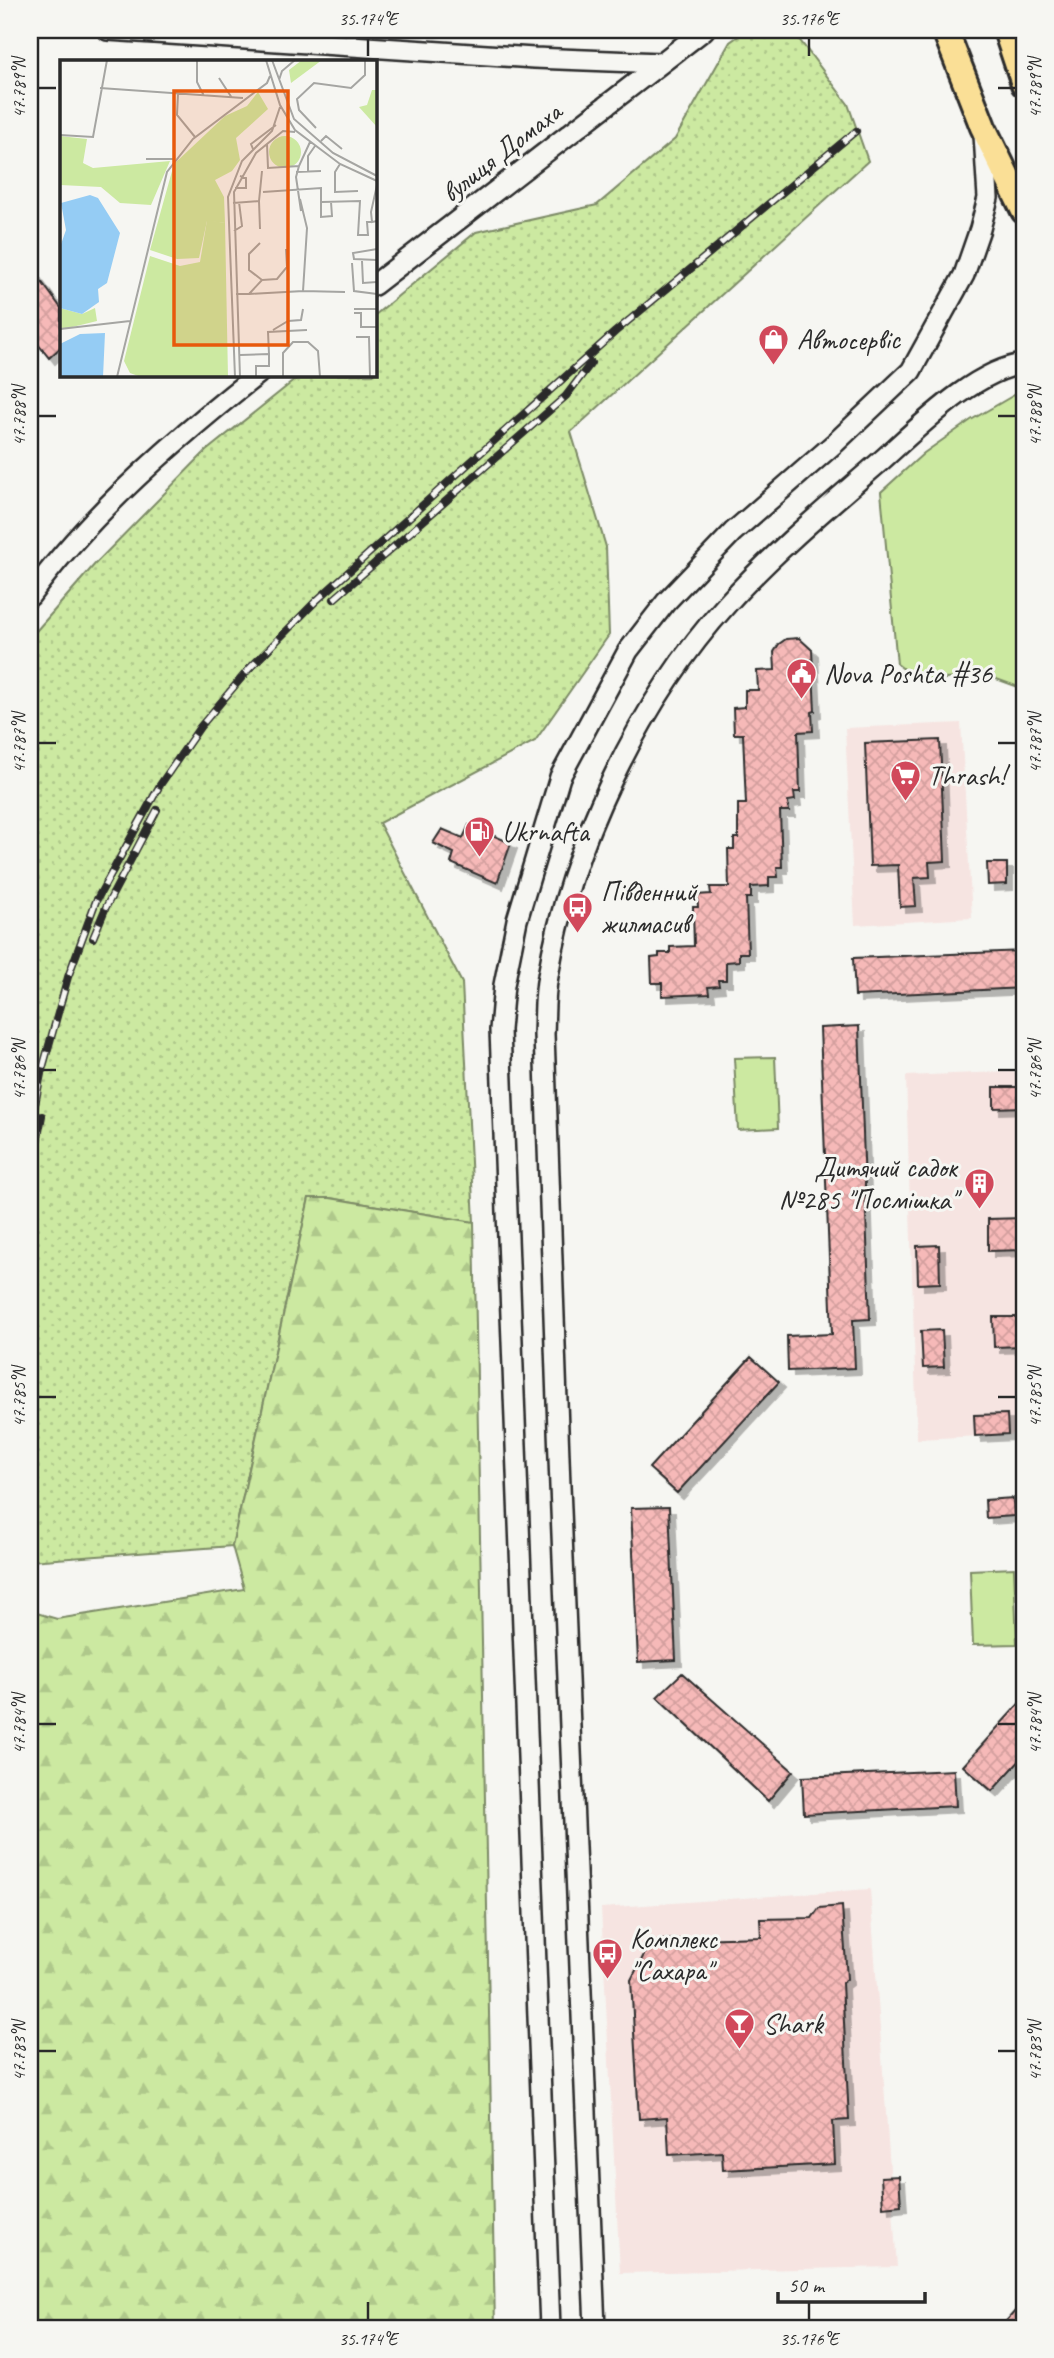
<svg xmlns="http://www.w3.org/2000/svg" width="1054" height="2358" viewBox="0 0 1054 2358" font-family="Caveat,sans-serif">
  <defs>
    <pattern id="grass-dots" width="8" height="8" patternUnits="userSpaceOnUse" patternTransform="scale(1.75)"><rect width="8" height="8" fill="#cce9a1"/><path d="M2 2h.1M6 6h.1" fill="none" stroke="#afc88b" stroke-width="1.8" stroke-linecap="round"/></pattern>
    <pattern id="forest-firs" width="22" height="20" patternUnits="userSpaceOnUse" patternTransform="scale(1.75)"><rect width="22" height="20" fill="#cce9a1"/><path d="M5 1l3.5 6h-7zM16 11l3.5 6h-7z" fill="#afc88b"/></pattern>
    <pattern id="building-cross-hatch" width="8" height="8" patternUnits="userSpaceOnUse" patternTransform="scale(1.75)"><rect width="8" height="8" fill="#f6b9b8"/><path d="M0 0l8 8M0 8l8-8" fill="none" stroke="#d39f9e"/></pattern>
    <filter id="shadow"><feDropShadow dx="6" dy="6" stdDeviation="0" flood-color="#0004"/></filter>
  </defs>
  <rect width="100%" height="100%" fill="#f6f6f2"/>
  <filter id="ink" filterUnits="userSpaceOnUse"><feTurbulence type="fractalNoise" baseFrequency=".0143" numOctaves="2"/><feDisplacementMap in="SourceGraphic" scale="14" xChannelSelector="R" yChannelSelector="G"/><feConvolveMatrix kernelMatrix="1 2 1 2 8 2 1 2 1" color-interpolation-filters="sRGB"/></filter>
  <g filter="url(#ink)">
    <path fill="#f6e4e1" d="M961,723L972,918L855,925L845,728Z
      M1024,1071V1434L917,1439L906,1076Z
      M870,1889L897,2267L620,2273L601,1908Z"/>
    <path fill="url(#grass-dots)" stroke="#7c8a66" stroke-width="2" d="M747,30H792L848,104L868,161L571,432L606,547L609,635L535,741L379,823L462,983L474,1222L330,1198H309L232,1546L30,1561V638L95,564L206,451L301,375L374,374L375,315L476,232L597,205L675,139L730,42Z"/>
    <path fill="url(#forest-firs)" stroke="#7c8a66" stroke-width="2" d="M309,1198H330L474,1222L495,2328H30V1611L57,1619L244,1589L232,1546Z"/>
    <path fill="#cce9a1" stroke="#7c8a66" stroke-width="2" d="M1021,391L1024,395V689L991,677L918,680L897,664L881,492L924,453L971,420Z
      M775,1057L778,1128L738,1130L734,1058Z
      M1014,1568L1017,1644L973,1645L970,1570Z"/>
    <path fill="url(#building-cross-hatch)" stroke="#2b2b2b" stroke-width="2" filter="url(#shadow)" d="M30,266L61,308V347L49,358L30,334Z
      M799,638L812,650L815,711L812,712L813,731L798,732L800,792H794L795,800L788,801L789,811H780L782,867H777L778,877H769V886L751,887V898H746L748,953H739V961L726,962V980H718L719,986L708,987L709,994L662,996V983H652L651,958L659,957V953H670V947L694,946L693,907H698L697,895L711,894L710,887H729L728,849H734V838H738V804H746L743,734H734L733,708L745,707V690H758L757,671L775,670L774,652L779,644L786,639Z
      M940,740L945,861L929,862L930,877L914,878L916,906L900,907L898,865L870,866L865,743Z
      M469,825L511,843L497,883L451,863L454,853L433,843L442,829L463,838Z
      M987,863H1007V884L988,885Z
      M1024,951V988L855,996L853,958Z
      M859,1026L870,1319L853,1320L855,1368L788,1371L787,1336L832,1334L820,1028Z
      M994,1087H1024V1107L994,1108Z
      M1024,1218V1250L988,1251V1219Z
      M939,1245L940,1283L918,1284L917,1246Z
      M993,1317H1024V1346L994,1347Z
      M942,1330L944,1367L923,1368L921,1331Z
      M751,1357L779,1382L677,1493L649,1468Z
      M1007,1414L1008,1434L975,1436L974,1415Z
      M1013,1498L1014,1516L986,1518L985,1500Z
      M669,1507L676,1660L638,1662L631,1508Z
      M682,1673L793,1771L768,1801L657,1697Z
      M1024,1698V1756L992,1791L963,1766Z
      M954,1770L956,1806L804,1814L802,1777Z
      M842,1906L847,1979L842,1983L849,2120L833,2121L835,2164L723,2170L722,2152L669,2155L667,2117L639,2119L631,1980L648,1947L660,1940L761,1937L760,1919L812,1918L819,1908Z
      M899,2176L901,2205L883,2207L881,2177Z
      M1024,2301V2328H1000Z"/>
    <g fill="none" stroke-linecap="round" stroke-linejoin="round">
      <defs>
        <path id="minor" d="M108,30L534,58L661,63
          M374,285L704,30
          M30,596C89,514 179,436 258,374
          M550,2328L500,1030L504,985L517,920L560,777L628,651L666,602L733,532L835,443L911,371L964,275L980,229L988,198L984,135
          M595,2328L560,1486L544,1034C545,1015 544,995 548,976C569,848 640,700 727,604C774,552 829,506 882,460C918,428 976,369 1024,364"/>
        <path id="major" d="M945,30L983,127L1024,211
          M1006,30L1024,84"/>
      </defs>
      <use href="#minor" stroke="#2b2b2b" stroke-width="24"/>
      <use href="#major" stroke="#2b2b2b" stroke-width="30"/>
      <use href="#minor" stroke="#f6f6f2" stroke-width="19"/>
      <use href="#major" stroke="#fadf96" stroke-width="24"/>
      <defs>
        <path id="rail" d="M334,599L566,396L591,363
          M93,938L106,907L157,810
          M30,1130L41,1074L68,977L96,901L160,785L200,727L249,669L316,601L615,332L856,131
          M30,1178L42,1116
          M30,2322L33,2328"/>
      </defs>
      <use href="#rail" stroke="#2b2b2b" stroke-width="8"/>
      <use href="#rail" stroke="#f6f6f2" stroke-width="5" stroke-dasharray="16" stroke-linecap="butt"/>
    </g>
  </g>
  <path fill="none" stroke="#2b2b2b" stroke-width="2.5" d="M368,38V56M809,38V56M38,88H56M998,88H1016M38,416H56M998,416H1016M38,743H56M998,743H1016M38,1070H56M998,1070H1016M38,1397H56M998,1397H1016M38,1724H56M998,1724H1016M38,2051H56M998,2051H1016M368,2302V2320M809,2302V2320"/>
  <defs>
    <symbol id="shop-pin" viewBox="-11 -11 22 30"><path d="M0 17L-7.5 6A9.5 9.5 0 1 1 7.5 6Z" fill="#d1495b" stroke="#f6f6f2"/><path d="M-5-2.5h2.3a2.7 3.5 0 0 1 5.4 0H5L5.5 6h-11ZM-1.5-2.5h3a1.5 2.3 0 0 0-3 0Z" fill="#fff"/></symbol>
    <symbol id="civic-pin" viewBox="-11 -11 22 30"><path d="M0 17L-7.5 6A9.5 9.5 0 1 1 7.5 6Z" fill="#d1495b" stroke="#f6f6f2"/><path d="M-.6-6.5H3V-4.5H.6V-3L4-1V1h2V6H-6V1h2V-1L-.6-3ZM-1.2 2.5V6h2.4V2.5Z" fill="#fff"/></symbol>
    <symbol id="supermarket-pin" viewBox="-11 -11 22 30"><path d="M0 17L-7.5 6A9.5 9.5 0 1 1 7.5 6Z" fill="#d1495b" stroke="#f6f6f2"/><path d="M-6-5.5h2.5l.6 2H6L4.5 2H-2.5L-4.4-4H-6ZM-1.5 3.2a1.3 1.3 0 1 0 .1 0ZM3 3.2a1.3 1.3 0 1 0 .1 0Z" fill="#fff"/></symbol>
    <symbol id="fuel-pin" viewBox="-11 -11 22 30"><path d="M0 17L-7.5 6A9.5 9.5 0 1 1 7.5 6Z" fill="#d1495b" stroke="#f6f6f2"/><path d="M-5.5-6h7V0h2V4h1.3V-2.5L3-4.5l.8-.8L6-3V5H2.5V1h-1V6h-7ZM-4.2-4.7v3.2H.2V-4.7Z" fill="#fff"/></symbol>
    <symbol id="bus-pin" viewBox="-11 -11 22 30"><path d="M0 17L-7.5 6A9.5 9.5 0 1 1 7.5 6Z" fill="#d1495b" stroke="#f6f6f2"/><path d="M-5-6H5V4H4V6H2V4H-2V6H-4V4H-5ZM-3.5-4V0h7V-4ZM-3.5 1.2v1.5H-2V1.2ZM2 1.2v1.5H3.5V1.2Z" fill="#fff"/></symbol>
    <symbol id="building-pin" viewBox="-11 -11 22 30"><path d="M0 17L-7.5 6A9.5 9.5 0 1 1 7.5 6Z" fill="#d1495b" stroke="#f6f6f2"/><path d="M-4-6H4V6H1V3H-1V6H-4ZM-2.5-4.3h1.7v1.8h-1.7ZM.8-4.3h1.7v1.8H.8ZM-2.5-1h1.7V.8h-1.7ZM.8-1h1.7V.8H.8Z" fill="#fff"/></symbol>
    <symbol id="bar-pin" viewBox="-11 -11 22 30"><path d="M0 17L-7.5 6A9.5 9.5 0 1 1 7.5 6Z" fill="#d1495b" stroke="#f6f6f2"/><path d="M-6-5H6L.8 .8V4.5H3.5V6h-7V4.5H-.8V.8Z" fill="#fff"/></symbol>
  </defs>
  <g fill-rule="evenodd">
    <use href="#shop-pin" x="756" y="322" width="35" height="47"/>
    <use href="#civic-pin" x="784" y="656" width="35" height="47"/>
    <use href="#supermarket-pin" x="888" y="758" width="35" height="47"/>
    <use href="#fuel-pin" x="462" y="814" width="35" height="47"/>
    <use href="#bus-pin" x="560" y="890" width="35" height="47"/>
    <use href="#building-pin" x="962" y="1166" width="35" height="47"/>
    <use href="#bus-pin" x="590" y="1936" width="35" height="47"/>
    <use href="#bar-pin" x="722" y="2006" width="35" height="47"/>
  </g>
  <g text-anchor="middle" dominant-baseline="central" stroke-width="6" stroke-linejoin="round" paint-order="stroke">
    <g font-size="28" fill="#2b2b2b" stroke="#f6f6f2">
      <text transform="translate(501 152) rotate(-38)">вулиця Домаха</text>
    </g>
    <g font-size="28" fill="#2b2b2b" stroke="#f6f6f2" text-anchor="start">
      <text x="797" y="339">Автосервіс</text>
      <text x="824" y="673">Nova Poshta #36</text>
      <text x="928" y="775">Thrash!</text>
      <text x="502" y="831">Ukrnafta</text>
      <text x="601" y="891">Південний<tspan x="601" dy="32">жилмасив</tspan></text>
      <text x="957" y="1167" text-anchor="end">Дитячий садок<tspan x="957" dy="32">№285 "Посмішка"</tspan></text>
      <text x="630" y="1938">Комплекс<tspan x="630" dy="32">"Сахара"</tspan></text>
      <text x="763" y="2023">Shark</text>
    </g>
  </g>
  <g transform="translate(60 60)">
    <rect width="317" height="317" fill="#f6f6f2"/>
    <path d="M198,32L208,49L176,78L180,100L172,111L155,120L164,137L165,163L147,161L139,198L117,199L90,190L114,104L165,56L187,46ZM0,248L22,254L35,248L37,261L0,270Z" fill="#cce9a1"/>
    <path d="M0,76L27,79L23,103L33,108L110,101L91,145L60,143L41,127L0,125ZM147,160L165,163L168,317H81L70,313L64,301L90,196L120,206L140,202Z" fill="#cce9a1"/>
    <path d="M312,30H317V67L299,47L307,45Z" fill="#cce9a1"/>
    <path d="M242,0H262L231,23L229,10ZM209 92a16 16 0 1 1 32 0a16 16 0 1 1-32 0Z" fill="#cce9a1"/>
    <path d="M30,135L38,138L60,173L47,223L38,229L39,242L22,254L0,248V187L6,170L1,143ZM45,273L43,317H0V284L20,274Z" fill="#95ccf4"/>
    <path fill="none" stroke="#a5a5a2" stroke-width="2" d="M137,0V22L144,36M206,0L220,45L235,70L280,104L317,121M212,0L234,59L273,93L317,116M159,18L172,38M219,20L222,11L235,0M40,28L183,38M118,34L117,55L135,77M256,68L239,50L237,39L254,23L291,28L305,15V0M0,75L33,77L47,0M261,81L266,76L282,89M207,84L208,108L239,106L250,82M193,89L191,84L216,65M86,99H115M280,104L275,112V132L298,131M239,106L236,117L241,151M236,112L261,111M248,112V96L255,86M317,125L311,152L312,162L317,161M175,128H186V118L180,116M203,132L261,128V157L272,156L271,142M199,141L200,169M262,142L300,141L298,175H308L307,162H312M173,143L199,141L202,111M174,171L182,166L179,142M200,183L189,194V210L202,220L217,219L227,207L226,189M317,189L293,193L294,199L317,200M302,201L303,223L317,222M292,203L294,231L317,234M243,231L285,232M176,234H189L202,220M189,234L243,231L247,168L240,139M294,249H317M294,253H301V267H317M0,269L70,261M213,270L228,261L241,260L243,249M296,277H309L310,317M209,294L208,272L247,270M180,295L209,294V306H196V317M223,316V293L233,282H248L258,291L260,317M57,317L107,112L133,79L207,23L210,16M175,317L168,137L182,101L212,71L220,47M180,317L174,132L196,93L223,71L235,72"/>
    <path fill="#e8590c" fill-opacity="0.15" stroke="#e8590c" stroke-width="3.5" d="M114,31H228V285H114Z"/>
    <rect width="317" height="317" fill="none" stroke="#2b2b2b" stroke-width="3.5"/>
  </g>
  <rect width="1054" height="2358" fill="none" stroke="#f6f6f2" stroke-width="77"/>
  <path d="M778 2292v10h147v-10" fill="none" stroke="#2b2b2b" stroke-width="3.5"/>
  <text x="788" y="2292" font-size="21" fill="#2b2b2b" stroke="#f6f6f2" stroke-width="5" paint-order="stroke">50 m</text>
  <rect x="38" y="38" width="978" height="2282" fill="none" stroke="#2b2b2b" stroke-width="2.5"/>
  <g font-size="18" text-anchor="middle" fill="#2b2b2b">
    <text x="368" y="25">35.174°E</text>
    <text x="809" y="25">35.176°E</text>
    <text transform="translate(19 88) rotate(-90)" y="6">47.789°N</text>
    <text transform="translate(1035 88) rotate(-90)" y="6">47.789°N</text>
    <text transform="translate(19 416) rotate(-90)" y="6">47.788°N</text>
    <text transform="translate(1035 416) rotate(-90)" y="6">47.788°N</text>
    <text transform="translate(19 743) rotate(-90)" y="6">47.787°N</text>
    <text transform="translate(1035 743) rotate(-90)" y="6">47.787°N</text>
    <text transform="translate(19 1070) rotate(-90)" y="6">47.786°N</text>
    <text transform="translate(1035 1070) rotate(-90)" y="6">47.786°N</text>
    <text transform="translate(19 1397) rotate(-90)" y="6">47.785°N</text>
    <text transform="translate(1035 1397) rotate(-90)" y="6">47.785°N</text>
    <text transform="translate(19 1724) rotate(-90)" y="6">47.784°N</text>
    <text transform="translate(1035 1724) rotate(-90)" y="6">47.784°N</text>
    <text transform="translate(19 2051) rotate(-90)" y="6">47.783°N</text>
    <text transform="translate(1035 2051) rotate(-90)" y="6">47.783°N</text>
    <text x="368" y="2345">35.174°E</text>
    <text x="809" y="2345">35.176°E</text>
  </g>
</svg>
